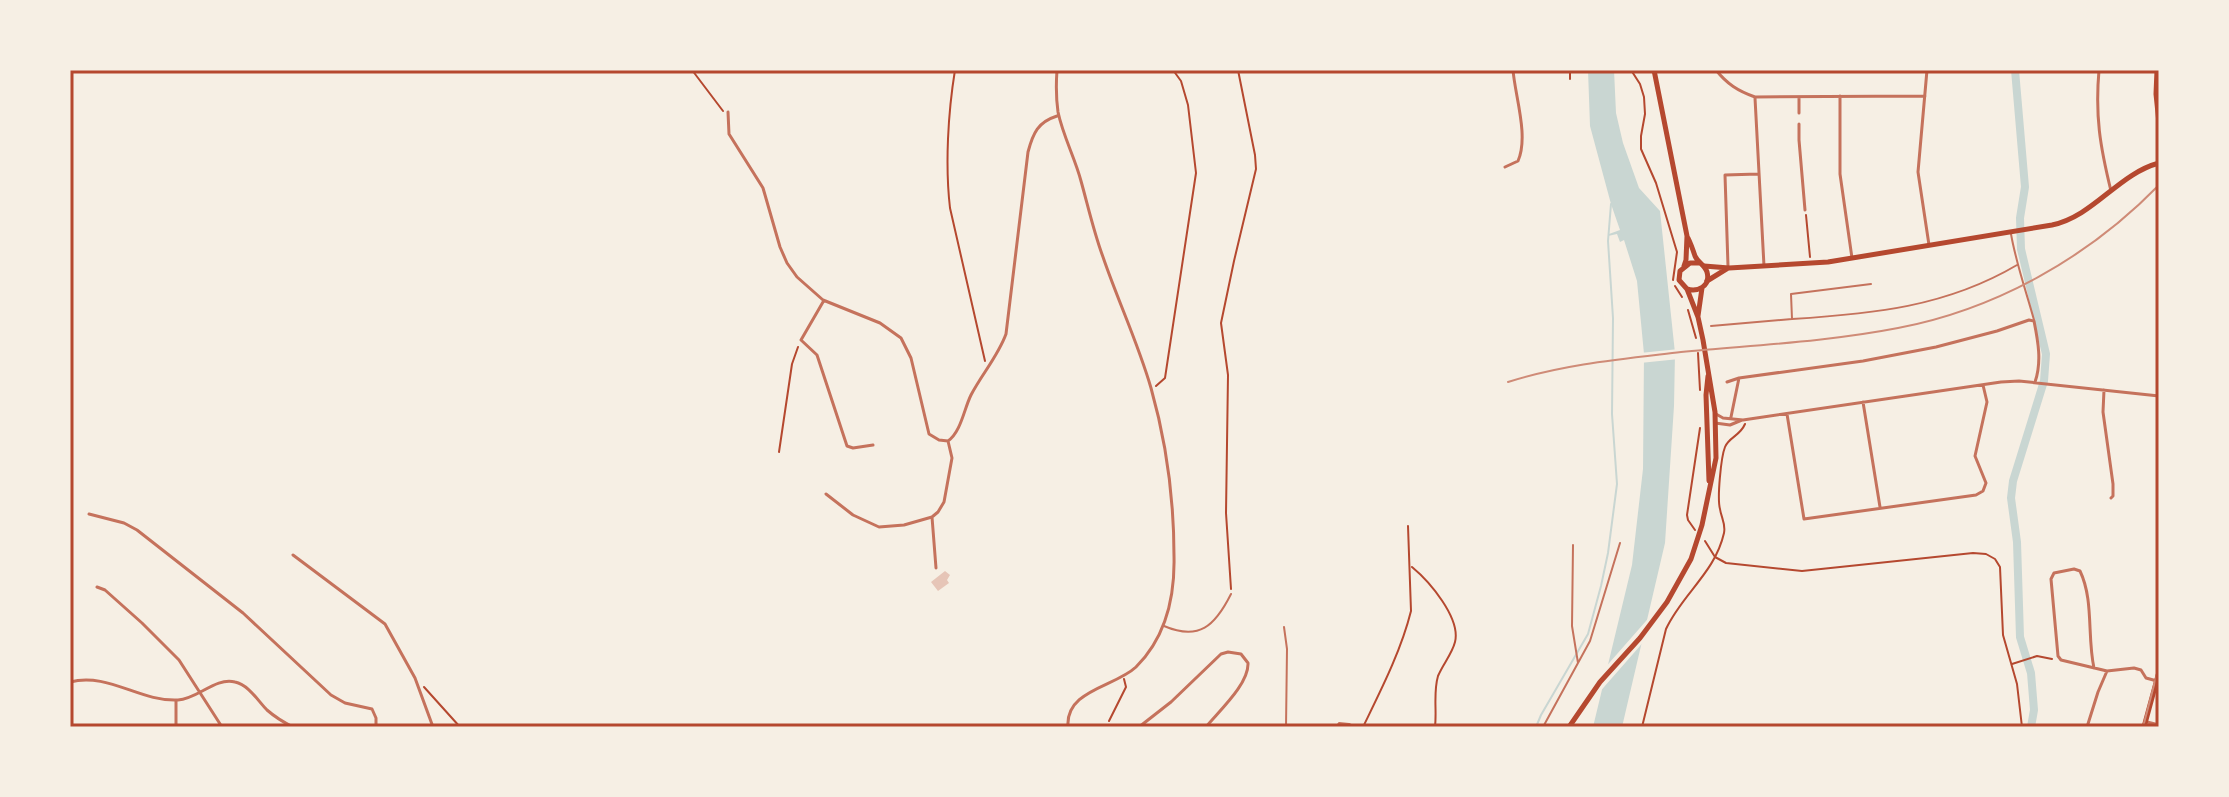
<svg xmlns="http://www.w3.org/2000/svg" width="2229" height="797" viewBox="0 0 2229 797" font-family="'PT Sans Narrow',sans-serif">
  <rect width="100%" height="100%" fill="#f6efe4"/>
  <path fill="#c9d6d2" d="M1588,70H1614L1616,113L1623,143L1639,188L1660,211L1675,353L1674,406L1665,543L1622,727H1593L1632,565L1643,469L1644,354L1637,281L1624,240L1620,242L1617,234L1608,236L1609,234L1620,230L1611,204L1590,126Z"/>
  <path fill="#f6efe4" d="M1679,349V359L1640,363V353Z
    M1653,613L1647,638L1597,695L1603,670Z"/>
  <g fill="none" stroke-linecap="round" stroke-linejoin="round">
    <path stroke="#c9d6d2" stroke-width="2" d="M1536,727L1541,715L1588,634L1601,586L1608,553L1617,484L1612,414L1613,318L1608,241L1611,204"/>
    <path stroke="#c9d6d2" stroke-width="8" d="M2015,70L2025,187L2020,218L2021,249L2046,354L2044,381L2013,481L2011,498L2017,542L2020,637L2031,673L2034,710L2031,727"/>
  </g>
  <path fill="#e6c5b7" d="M945,571L950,575L947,580L949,583L938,591L931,582Z"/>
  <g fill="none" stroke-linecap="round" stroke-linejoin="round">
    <path stroke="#b5482f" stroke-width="2" d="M692,70L723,111
      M955,70C948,113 945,165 950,208L985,361
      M1631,70L1640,84L1644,97L1645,114L1641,136V149L1656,183L1677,252L1673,280
      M1570,79V70
      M1806,215L1810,257
      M1675,286L1682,297
      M1688,310L1696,338
      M1698,353L1700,390
      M1156,386L1165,378L1196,173L1188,105L1181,81L1173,70
      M779,452L792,364L798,347
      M1695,530L1688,520L1687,515L1700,428
      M1705,541L1715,557L1726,563L1802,571L1973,553L1986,554L1995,559L2000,567L2003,635L2017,684L2022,727
      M1412,567C1429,581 1461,618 1455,642C1452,654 1443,664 1438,676C1433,693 1437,710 1435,727
      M1231,589L1226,513L1228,375L1221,323L1234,261L1256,169L1255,155L1238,70
      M2012,664L2037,656L2052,659
      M424,687L460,727
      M1109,721L1126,687L1124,679
      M1363,727C1381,690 1401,651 1411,611L1408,526
      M1642,727L1666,629C1682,594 1715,573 1724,533C1726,524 1721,517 1720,509C1717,498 1721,457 1725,447C1729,437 1740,436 1745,424"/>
    <path stroke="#c5725c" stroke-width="2" d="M2011,234C2016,263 2026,291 2034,320
      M1792,319C1872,314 1946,307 2017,265
      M1711,326L1792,319L1791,294L1871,284
      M1573,545L1572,626L1578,663
      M1164,626C1199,641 1215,626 1231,594
      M1284,627L1287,649L1286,727
      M1336,727L1339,723L1349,724L1355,727
      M1543,727L1590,641L1620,543"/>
    <path stroke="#c5725c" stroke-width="3" d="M1057,70C1056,84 1056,98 1058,112C1063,136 1075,158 1081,181C1088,206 1094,233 1103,257C1118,301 1138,343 1151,388C1166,441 1174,500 1174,556C1175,597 1166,637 1136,667C1115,687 1065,690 1068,727
      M1716,70C1727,84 1738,91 1755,97L1925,96
      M1927,70L1918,172L1929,245
      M2099,70C2095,116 2100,146 2111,191
      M1840,96V174L1852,258
      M1799,97V113
      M1755,98L1764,266
      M728,112L729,134L763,188L780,247L787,263L797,277L823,300L880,323L901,338L911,358L929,434L939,440L948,441
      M1799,124V140L1805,210
      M1505,167L1518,161C1529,136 1515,96 1513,70
      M1728,266L1725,175L1758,174
      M823,302L801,340L817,355L847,446L853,448L873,445
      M1727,382L1739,378L1863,361L1936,347L1997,331L2029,320L2034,321C2038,341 2042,362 2035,382
      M2104,390L2103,412L2113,484V496L2111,498
      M1863,402L1880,507
      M1716,414L1723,418L1743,420L2001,382L2019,381L2159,396
      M1787,414L1804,519L1976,495L1983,491L1986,483L1975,456L1987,402L1983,385
      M1731,417L1739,378
      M1715,423L1730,425L1742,420
      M948,441C961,432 964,409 971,395C982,374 998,356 1006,334L1028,152C1033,133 1038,122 1057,116
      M826,494L853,515L879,527L904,525L932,517L938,512L944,502L952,458L948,441
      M89,514L124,523L137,530L243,613L331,695L345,703L372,709L376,718V727
      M932,517L936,568
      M293,555L385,624L415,678L433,727
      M97,587L105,590L142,623L179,660L222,727
      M2094,668C2087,637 2094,600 2080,571L2074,569L2054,573L2051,579L2058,656L2061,660L2107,671L2134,668L2141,670L2146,678L2157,681
      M70,682C108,672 140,702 178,700C198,699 215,677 235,682C249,685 258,701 267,710C275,717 283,722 293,727
      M2147,722L2159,725
      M176,727V700
      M1139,727L1171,702L1221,654L1228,652L1241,654L1248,663C1249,684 1219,711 1206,727
      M2087,727L2098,692L2107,671"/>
    <path stroke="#b5482f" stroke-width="5" d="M2157,70L2156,94L2159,123
      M1704,266L1729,268L1828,262L2052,225C2094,216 2118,174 2159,163
      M1707,281L1728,268
      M2144,727L2159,672"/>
    <path stroke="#b5482f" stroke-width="5" d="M1654,70L1687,236L1686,260L1684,266
      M1688,238C1691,244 1693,250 1695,256C1698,263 1705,265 1707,272C1711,287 1697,292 1687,289L1679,280L1680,271L1690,263H1699
      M1698,316L1702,288
      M1708,376L1706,395L1709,481
      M1569,727L1600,682L1640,638L1667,602L1691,559L1702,525L1716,458L1715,412L1703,340L1698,317L1687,289"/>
    <path stroke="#cf8b77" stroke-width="2" d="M2143,727L2159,666"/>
    <path stroke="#cf8b77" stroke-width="2" d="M1508,382C1565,364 1622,359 1681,352C1753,345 1826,342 1898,328C1997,309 2089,257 2159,185"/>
  </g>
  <rect width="2229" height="797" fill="none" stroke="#f6efe4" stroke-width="144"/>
  <rect x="72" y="72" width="2085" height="653" fill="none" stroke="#b5482f" stroke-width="3"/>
</svg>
